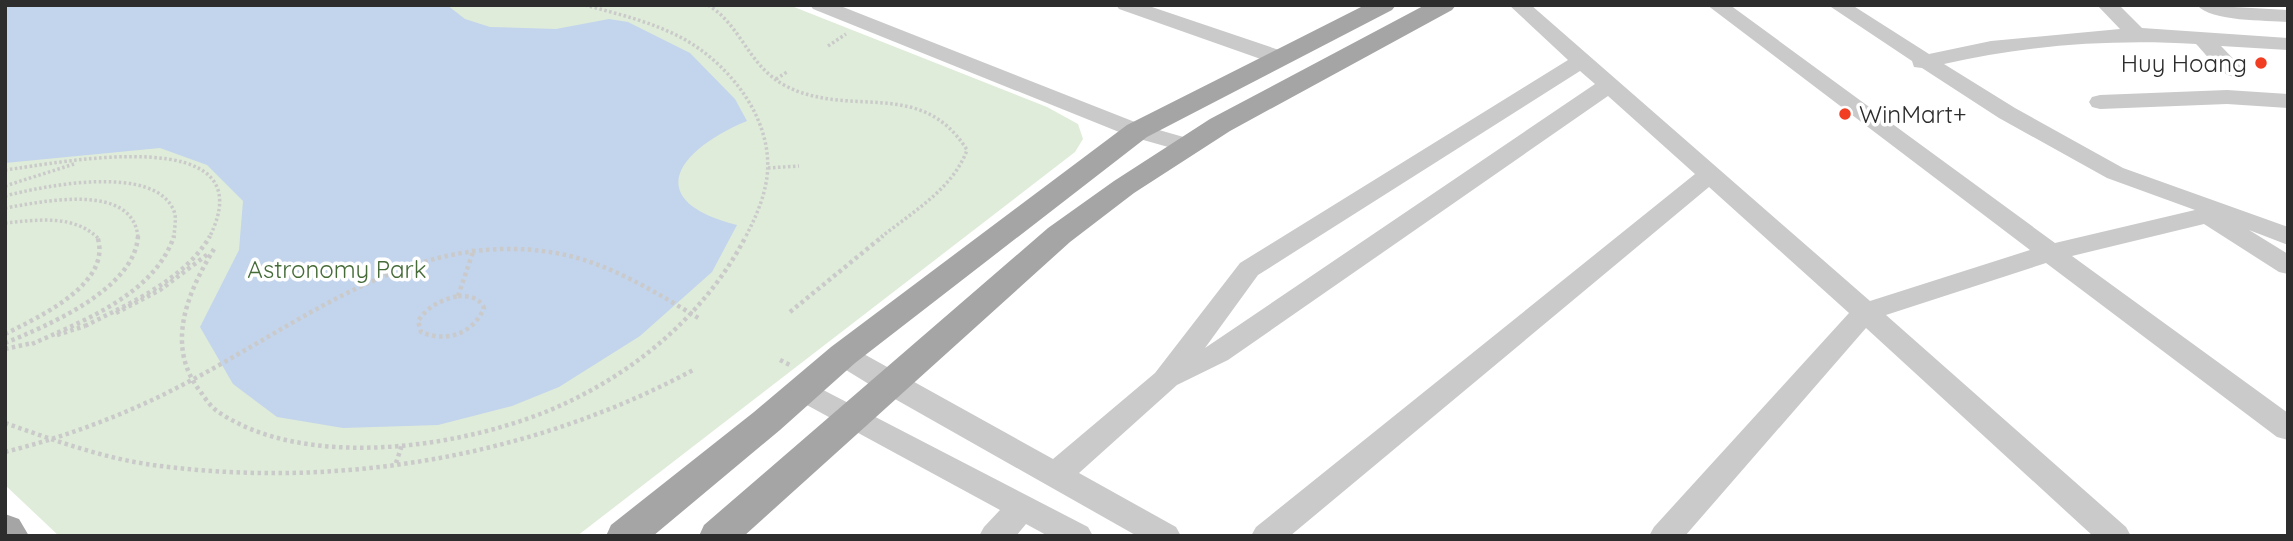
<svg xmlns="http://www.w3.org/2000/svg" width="2293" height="541" viewBox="0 0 2293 541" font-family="Quicksand,sans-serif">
  <rect width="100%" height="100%" fill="#fff"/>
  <path fill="#dfecd9" d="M5,5H789L1047,107L1078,124L1083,139L1075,152L577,536H59L5,485Z"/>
  <path fill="#c3d4ed" d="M5,5H447L465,19L490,27L556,29L609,19L628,22L690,53L735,99L747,121C679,149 639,200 737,225L712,272L640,336L559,387L512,406L438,425L343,428L277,417L233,384L200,327L239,250L243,201L207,165L160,148L5,163Z"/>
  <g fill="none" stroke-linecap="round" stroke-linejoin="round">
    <path stroke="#cacaca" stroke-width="3.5" stroke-dasharray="2.5 2.5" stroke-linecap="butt" d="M585,5C618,14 652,22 682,38C730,64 774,120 767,177C764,199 755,219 745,238
      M708,5C741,25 748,65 784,85C849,120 921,76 967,150C953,189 911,213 880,238
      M828,46L846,34
      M776,79L787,72
      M768,168L799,166
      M5,170C59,163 269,120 209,238
      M5,186L74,164
      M5,196C43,186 155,163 174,211C177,218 174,230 174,238
      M5,208C41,202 134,181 138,238
      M5,223C38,220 73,214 98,238"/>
    <path stroke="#cacaca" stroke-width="4.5" stroke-dasharray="3.5 3.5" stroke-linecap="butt" d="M214,249C187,293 165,346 200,391C205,398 210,406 217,411C306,473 473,447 566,403C641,368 708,310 746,236
      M458,296C469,296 479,297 484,308C473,334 446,343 421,332L418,321C428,306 441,300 458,296Z
      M458,296L474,249
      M790,312L883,236
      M116,313L160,290L208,254
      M85,326C128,304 185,280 210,236
      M5,334C39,317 114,283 97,236
      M57,335L85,326
      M5,343C47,326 135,289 138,236
      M32,344C83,321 155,294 174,236
      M5,349L32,343
      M780,360L790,365
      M5,423C54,440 102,458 153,465C337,490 532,457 695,369
      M5,452C69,436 130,413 188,382C307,320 418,226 561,254C611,264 657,293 700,319
      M396,463L402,445"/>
    <path fill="#cacaca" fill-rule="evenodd" d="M810,5H838L1145,126L1194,140L1198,145L1194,150L1186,152L1129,136L813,9Z
      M1116,5H1146L1288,53L1291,58L1288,63H1272L1119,9Z
      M1509,5H1531L1870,301L2030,250L1707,5H1730L2055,243L2195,210L2107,178L1999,118L1922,68L1914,67L1912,61L1828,5H1852L1929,54L1991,41L2120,29L2097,5H2119L2142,28L2288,38V50L2221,46L2246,72L2243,77C2223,81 2209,57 2196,44C2112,39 2027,45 1944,64L2015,108L2123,168L2288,227V245L2249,230L2288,254V274L2279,272L2204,224L2072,256L2288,413V440L2277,437L2046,263L1886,315L2126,527L2131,536H2093L1866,328L1685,536H1649L1654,527L1849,313L1709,187L1290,536H1251L1256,527L1695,174L1608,96L1228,360L1177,385L1079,473L1176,527L1181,536H1137L872,386L833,362L829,355L833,348L843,345L853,348L1053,459L1155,373L1240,263L1568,60ZM1580,71L1595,84L1205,348L1258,275Z
      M2197,5L2288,10V22C2266,20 2211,22 2197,5Z
      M2227,90L2288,94V108L2227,104L2100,109L2092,107L2089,102L2092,97L2100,95Z
      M802,379L1088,527L1093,536H1048L1026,524L1016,536H979L984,527L1000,510L792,397L787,390L792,383Z"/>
    <path fill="#a5a5a5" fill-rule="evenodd" d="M1365,5H1396L1392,10L1147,137L855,363L780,430L653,536H606L611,525L754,412L831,347L1127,125Z
      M1425,5H1456L1452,10L1230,131L1134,193L1070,242L744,536H699L704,525L1048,228L1114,181L1210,119Z
      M5,514L19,519L29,536H5Z"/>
  </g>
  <g fill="#f13d22" stroke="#fff" stroke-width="2.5">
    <circle cx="2261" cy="63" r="7"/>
    <circle cx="1845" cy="114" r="7"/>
  </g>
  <g text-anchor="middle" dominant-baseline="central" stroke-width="7" stroke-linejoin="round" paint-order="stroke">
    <g font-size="24" fill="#2d2d2d" stroke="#fff" text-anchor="end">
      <text x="2247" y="63">Huy Hoang</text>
      <text x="1859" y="114" text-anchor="start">WinMart+</text>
    </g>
    <g font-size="24" fill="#456b38" stroke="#fff">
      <text x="337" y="269">Astronomy Park</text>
    </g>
  </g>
  <rect width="2293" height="541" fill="none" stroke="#2d2d2d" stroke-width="14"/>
</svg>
